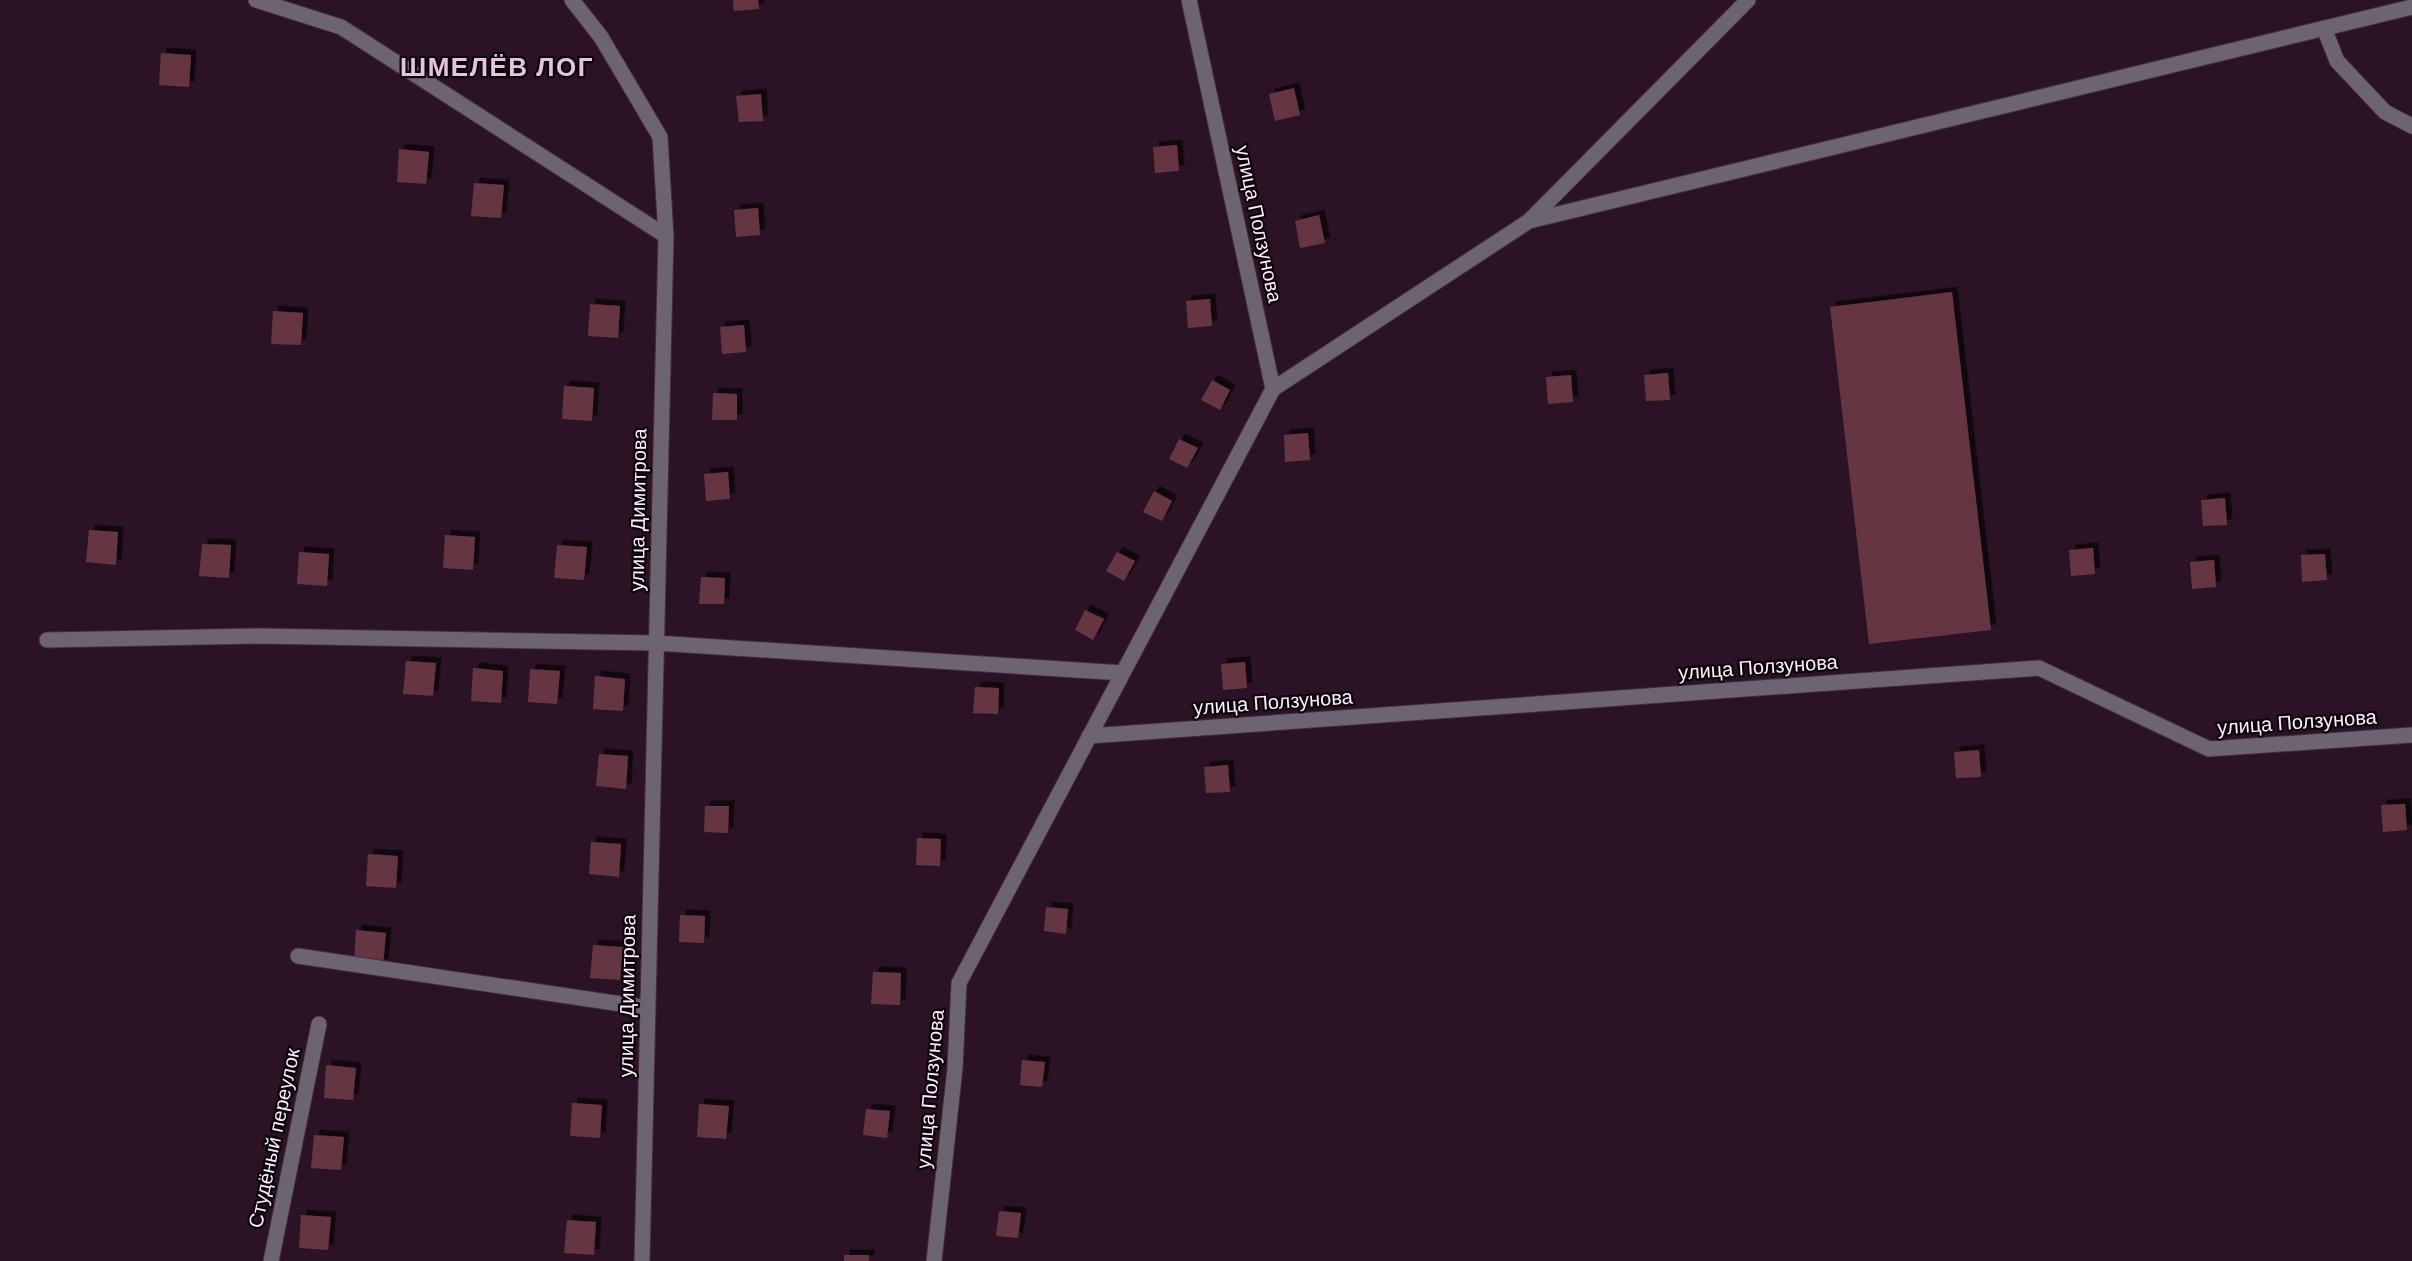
<svg xmlns="http://www.w3.org/2000/svg" width="2412" height="1261" viewBox="0 0 2412 1261" font-family="'DM Sans',sans-serif">
  <defs>
    <filter id="shadow"><feDropShadow dx="5.5" dy="-5.5" stdDeviation="0" flood-color="#0009"/></filter>
  </defs>
  <rect width="100%" height="100%" fill="#2b1325"/>
  <path fill="#653643" filter="url(#shadow)" d="M733,0H758L759,9L734,11Z
    M161,53L191,55L189,87L159,85Z
    M1294,88L1300,115L1275,121L1269,94Z
    M761,94L763,121L739,122L736,96Z
    M1177,145L1179,171L1155,173L1153,147Z
    M399,149L429,152L426,184L397,182Z
    M474,183L504,185L501,218L471,216Z
    M758,208L760,235L736,237L734,210Z
    M1319,215L1325,243L1300,248L1295,221Z
    M1952,292L1991,630L1869,644L1830,307Z
    M1210,299L1212,326L1188,328L1186,301Z
    M590,304L620,306L618,338L588,336Z
    M273,311L303,313L301,345L271,344Z
    M744,325L746,352L722,354L720,327Z
    M1668,373L1670,400L1646,401L1644,375Z
    M1571,375L1573,402L1548,404L1546,377Z
    M1212,380L1230,390L1220,410L1201,400Z
    M564,386L594,388L592,421L562,419Z
    M713,393L737,394V420H712Z
    M1308,433L1310,460L1285,462L1284,435Z
    M1179,439L1198,448L1187,468L1169,459Z
    M728,472L730,499L706,501L704,474Z
    M1154,491L1172,501L1162,521L1143,512Z
    M2225,498L2227,525L2203,526L2201,500Z
    M89,530L118,532L116,565L86,562Z
    M445,535L475,537L473,570L443,568Z
    M202,544L231,545L229,578L199,576Z
    M557,545L587,547L584,580L554,578Z
    M2093,548L2095,574L2071,576L2069,550Z
    M299,552L329,554L327,586L297,584Z
    M1117,552L1135,561L1124,581L1106,571Z
    M2325,554L2327,580L2302,582L2301,555Z
    M2214,560L2216,587L2192,589L2190,562Z
    M701,577L725,578L724,604H699Z
    M1085,610L1104,619L1093,640L1075,630Z
    M406,661L436,663L433,696L403,694Z
    M1245,662L1247,688L1223,690L1221,664Z
    M473,668L503,671L501,703L471,701Z
    M530,669L560,671L557,704L528,702Z
    M595,676L625,679L623,711L593,709Z
    M975,687L999,688L998,714L973,713Z
    M1979,750L1981,777L1956,778L1954,752Z
    M599,754L628,756L626,789L596,786Z
    M1228,765L1230,792L1206,793L1204,767Z
    M2405,804L2407,830L2383,832L2381,805Z
    M705,806H729L728,833L704,832Z
    M917,838L941,839L940,866L916,865Z
    M591,842L621,844L619,877L589,874Z
    M368,854L398,856L396,888L366,886Z
    M1046,907L1068,909L1066,934L1044,931Z
    M680,915L705,916L704,943L679,942Z
    M356,930L386,933L383,965L354,963Z
    M593,945L623,947L620,980L590,978Z
    M873,972L901,973L900,1005L871,1004Z
    M1022,1060L1045,1062L1042,1087L1020,1085Z
    M326,1065L356,1068L353,1100L324,1098Z
    M572,1103L602,1105L600,1138L570,1136Z
    M699,1104L729,1106L726,1139L697,1137Z
    M866,1109L890,1111L887,1138L863,1135Z
    M314,1135L344,1137L341,1170L311,1168Z
    M999,1211L1021,1213L1018,1238L996,1236Z
    M301,1215L331,1217L328,1250L299,1248Z
    M567,1220L596,1222L594,1255L564,1253Z
    M844,1255H869V1261H844Z"/>
  <g fill="none" stroke-linecap="round" stroke-linejoin="round">
    <defs>
      <path id="minor" d="M256,0L341,27L666,236L642,1261
        M572,0L601,37L660,137L666,236
        M2324,28L2337,61L2385,112L2412,126
        M1529,221L1748,0
        M1273,389L1529,221L2412,7
        M47,640L261,636L656,643L1123,673
        M1089,736L2039,668L2209,749L2412,735
        M298,956L648,1008
        M271,1261L319,1024
        M934,1261L955,1068L959,983L1273,389L1189,0"/>
    </defs>
    <use href="#minor" stroke="#442d3e" stroke-width="17"/>
    <use href="#minor" stroke="#6c6571" stroke-width="15"/>
  </g>
  <g text-anchor="middle" dominant-baseline="central" stroke-width="4.5" stroke-linejoin="round" paint-order="stroke">
    <g font-size="20" fill="#fdeff9" stroke="#0d040b">
      <text transform="translate(1259 224) rotate(78)">улица Ползунова</text>
      <text transform="translate(638 510) rotate(-89)">улица Димитрова</text>
      <text transform="translate(1758 667) rotate(-4)">улица Ползунова</text>
      <text transform="translate(1273 702) rotate(-4)">улица Ползунова</text>
      <text transform="translate(2297 722) rotate(-4)">улица Ползунова</text>
      <text transform="translate(627 996) rotate(-89)">улица Димитрова</text>
      <text transform="translate(930 1089) rotate(-85)">улица Ползунова</text>
      <text transform="translate(274 1138) rotate(-78)">Студёный переулок</text>
    </g>
    <g font-size="26" font-weight="bold" letter-spacing="1.5" fill="#e4c4db" stroke="#0d040b">
      <text x="497" y="67">ШМЕЛЁВ ЛОГ</text>
    </g>
  </g>
</svg>
